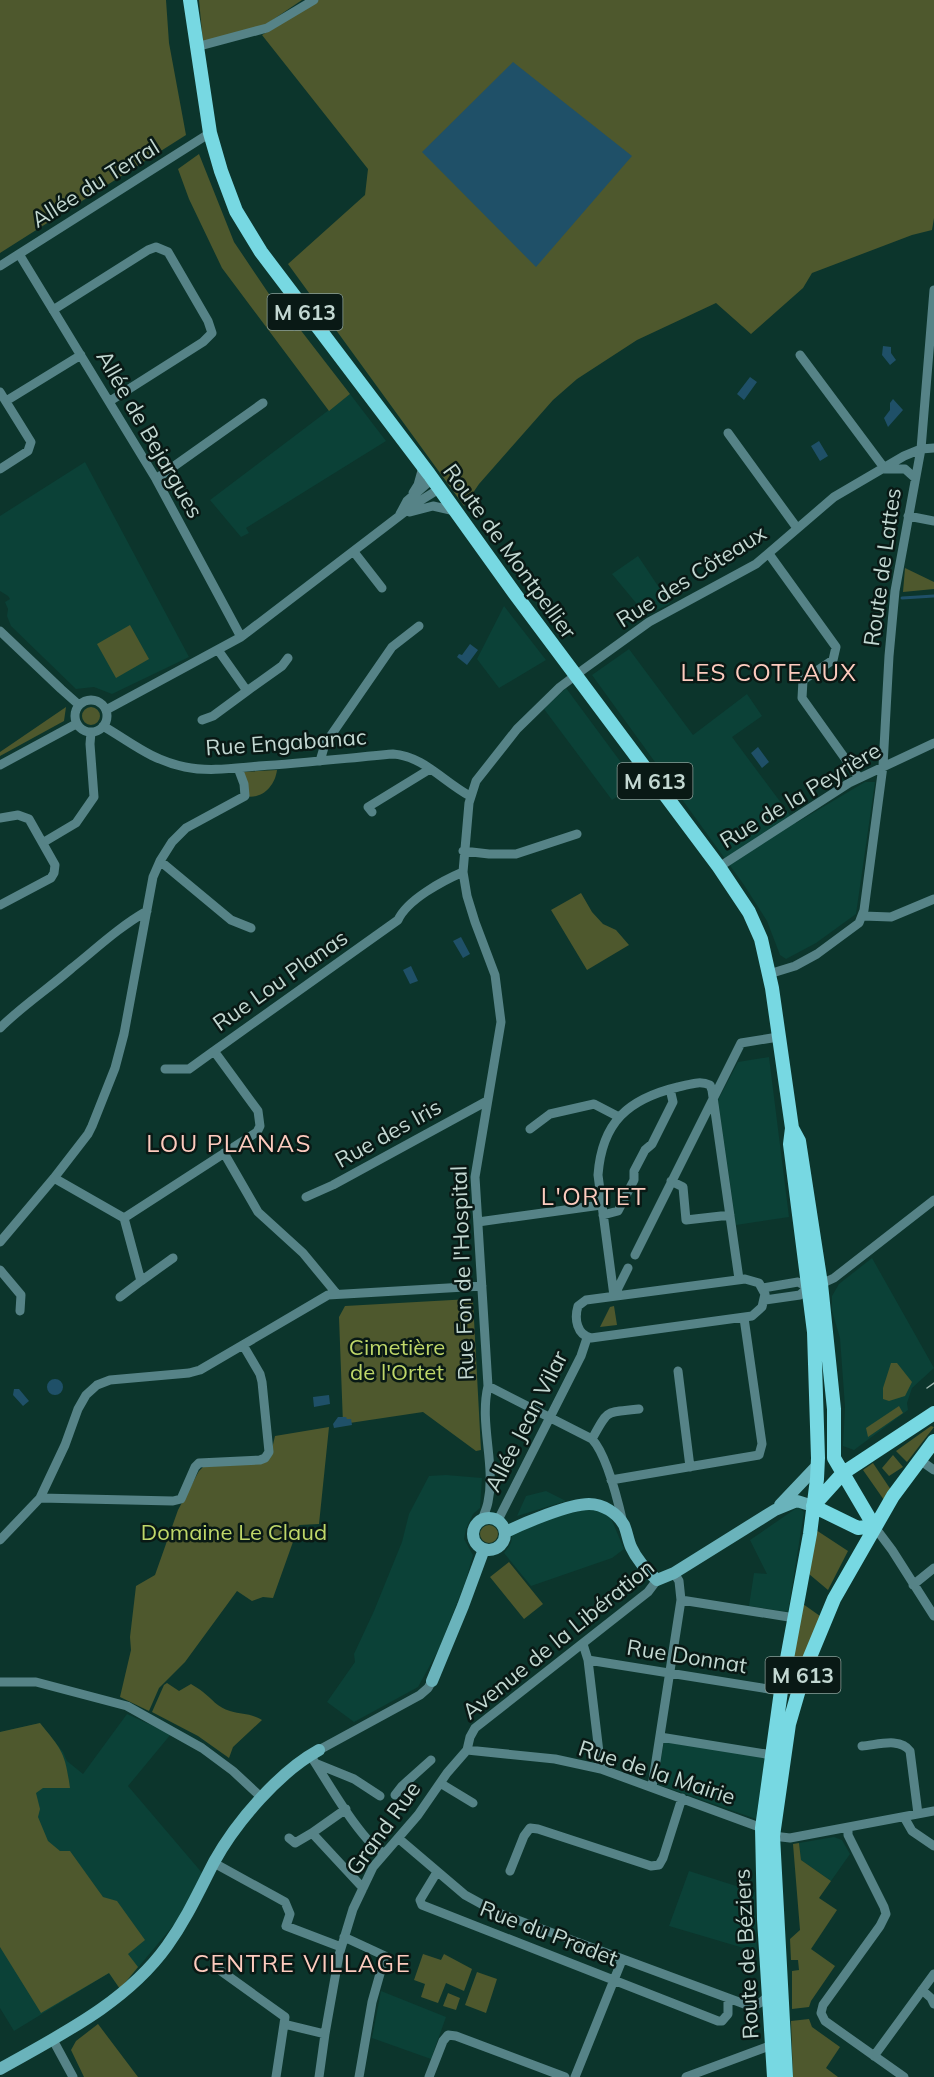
<svg xmlns="http://www.w3.org/2000/svg" width="934" height="2077" viewBox="0 0 934 2077" font-family="Mulish,sans-serif">
  <rect width="100%" height="100%" fill="#0c352c"/>
  <path fill="#0b4137" d="M350,394L386,441L246,528L249,533L241,537L210,500Z
    M85,462L189,657L112,694L94,687L76,689L11,626L7,616L8,609L5,602L10,599L8,596L0,591V516Z
    M638,556L670,604L646,615L612,574Z
    M504,606L546,660L499,688L477,659Z
    M629,649L693,735L747,694L762,716L732,737L796,823L865,782H875L856,914L816,943L786,959L780,955L767,921L744,885L592,675Z
    M566,688L637,784L612,800L544,709Z
    M769,1057L789,1217L736,1225L718,1100L738,1062Z
    M872,1258L934,1368L912,1388L907,1403L908,1410L854,1450L843,1446L845,1407L840,1338L832,1311V1296L839,1284Z
    M446,1475L482,1478L480,1508L473,1514L466,1529L464,1539L473,1555L466,1580L439,1649L418,1687L354,1722L327,1702L355,1662L354,1654L374,1611L402,1542L409,1514L429,1476Z
    M546,1491L566,1501L517,1516L526,1496Z
    M798,1507L804,1512L788,1612L749,1606L754,1573L767,1574L750,1540Z
    M588,1509L604,1510L610,1516L624,1549L612,1558L531,1586L504,1553L511,1543L512,1534L556,1517Z
    M127,1714L171,1734L128,1786L203,1874L187,1909L120,1989L109,1973L14,2031L0,2008V1732L40,1723L63,1752L67,1761L83,1774Z
    M664,1742L765,1757L756,1819L657,1784Z
    M834,1837L842,1840L850,1854L831,1881L801,1860L799,1843Z
    M689,1871L755,1892L757,1952L669,1926Z
    M381,1991L446,2017L431,2059L372,2038Z"/>
  <path fill="#4e582d" d="M0,0H166L169,43L186,135L0,253Z
    M199,0H302L265,25L203,43Z
    M319,0H934V218L932,230L912,235L812,273L803,288L751,334L716,303L637,340L577,379L553,400L479,484L464,506L288,264L365,195L368,169L262,35Z
    M199,154L234,242L294,331L299,328L350,394L329,411L222,268L189,199L178,169Z
    M905,568L934,582V589L903,592Z
    M130,625L149,659L116,678L97,644Z
    M66,707L64,721L0,756V752Z
    M82 716a9 9 0 1 1 18 0a9 9 0 1 1-18 0Z
    M277,770C275,786 262,800 245,796L240,772Z
    M581,893L592,912L603,924L616,930L629,945L587,970L551,910Z
    M470,1299L473,1301L481,1450L476,1451L423,1412L343,1424L339,1317L345,1306Z
    M614,1306L617,1325L600,1327L610,1307Z
    M891,1363H897L912,1382L905,1396L889,1401L883,1399V1388Z
    M899,1406L903,1413L868,1437L866,1428Z
    M931,1426L934,1427L907,1462L896,1451Z
    M329,1427L319,1524L299,1525L273,1598L263,1597L252,1601L237,1591L185,1662L159,1688L149,1711L120,1697L131,1650L130,1637L136,1586L155,1575L178,1510L199,1471L204,1466L261,1463L271,1453L275,1436Z
    M893,1455L903,1467L889,1476L882,1468Z
    M873,1463L891,1490L884,1500L863,1470Z
    M480 1534a9 9 0 1 1 18 0a9 9 0 1 1-18 0Z
    M816,1530L848,1551L828,1590L809,1574Z
    M509,1562L543,1604L524,1619L490,1577Z
    M803,1604L820,1616L800,1667H793L792,1664Z
    M167,1683L179,1691L191,1684C195,1687 200,1689 203,1692C211,1698 218,1708 230,1711C242,1715 248,1712 262,1720L233,1747L229,1758L198,1736L152,1712L164,1685Z
    M40,1723C62,1750 65,1752 70,1788H43L36,1793L40,1809L38,1817L48,1841L60,1851H70L103,1897L117,1901L145,1940L128,1954L138,1967L120,1989L109,1973L41,2013L0,1947V1732Z
    M799,1843L801,1860L831,1881L819,1898L837,1910L811,1949L835,1966L811,2001L809,2007L792,2009V1971L799,1970L798,1960H791L790,1939L800,1930L793,1844Z
    M423,1954L441,1960L444,1954L472,1969L464,1991L446,1983L438,2003L421,1997L425,1984L414,1980Z
    M477,1972L497,1979L486,2013L465,2005Z
    M448,1993L460,1998L456,2010L443,2006Z
    M809,2019L812,2027L840,2047L826,2068L838,2077H793L791,2021Z
    M98,2024L138,2077H84L71,2050L76,2041Z"/>
  <path fill="#1f5068" d="M513,62L632,156L536,267L422,152Z
    M883,346L891,347V353L896,360L890,365L882,355Z
    M750,377L757,382L744,400L737,394Z
    M893,399L903,410L888,427L884,418L890,410V403Z
    M819,441L828,456L820,461L811,446Z
    M470,644L478,650L467,665L457,657L459,654L462,655Z
    M758,747L769,762L762,768L751,753Z
    M461,937L470,954L463,958L453,941Z
    M411,966L418,981L410,984L403,970Z
    M47 1387a8 8 0 1 1 16 0a8 8 0 1 1-16 0Z
    M14,1389H19L29,1401L23,1406L13,1395Z
    M329,1395L330,1404L314,1407L313,1397Z
    M338,1417H346L347,1419H351L352,1425L334,1428L333,1424Z"/>
  <g fill="none" stroke-linecap="round" stroke-linejoin="round">
    <path stroke="#1f5068" stroke-width="3" d="M902,598L934,596"/>
    <path stroke="#568387" stroke-width="9" d="M196,47L267,28L314,0
      M19,254L156,479L241,637
      M0,266L210,133
      M53,310L148,250L156,247L168,252L208,321L212,333L203,342L110,401
      M800,355L885,469H905L915,478
      M0,392L31,442L28,451L0,469
      M6,401L81,355
      M728,433L797,528
      M156,479L263,403
      M413,493L418,485L423,467
      M410,512L433,506L455,511
      M400,514L407,501L432,479
      M908,516L934,521
      M354,552L382,588
      M769,554L836,647L833,660L803,680L802,698L859,778
      M0,631L61,689L79,705
      M247,691L282,666L288,658
      M75 716a16 16 0 1 1 32 0a16 16 0 1 1-32 0Z
      M106,710L241,637L415,504L439,489
      M202,720L213,716L247,691L218,650
      M103,726C132,743 151,760 185,767C209,772 235,768 259,766C304,763 348,758 393,754C423,756 444,782 470,796
      M320,761L325,744L392,647L419,626
      M0,765L76,724
      M372,812L368,807L430,769
      M0,818L18,815L29,819L55,865L54,873L51,878L0,905
      M44,842L76,823L94,797L90,744L91,732
      M463,851L489,854H516L577,834
      M160,861L231,920L251,928
      M719,867L849,783L934,743
      M863,916L891,917L934,899
      M769,974L795,966L817,954L859,923L864,910L883,766L889,656L895,591L921,449L934,290
      M0,1028C22,1006 48,989 72,968C97,948 119,927 147,911
      M165,1069H189L214,1051
      M530,1129L550,1114L594,1104L619,1117
      M224,1153L258,1212L303,1253L336,1293
      M54,1178L124,1218L257,1132L260,1126L258,1111L214,1051L398,920C407,900 442,881 463,872
      M671,1181L683,1187L686,1220L730,1215
      M306,1197L333,1185L487,1101
      M603,1215L618,1211L634,1180V1171L645,1150L652,1144L673,1102L670,1089
      M124,1218L141,1281L173,1258
      M478,1222L601,1205
      M0,1242L54,1178L88,1134L92,1126L115,1068L124,1034L153,877L160,861L172,842L186,828L245,796L244,784L238,768
      M635,1255L741,1043L778,1037
      M0,1270L21,1295L20,1311
      M745,1279L759,1283L765,1294L762,1307L752,1316L591,1338C577,1335 574,1319 578,1306L586,1300Z
      M821,1284L834,1278L934,1200
      M763,1288L798,1282L808,1287L800,1295L765,1300
      M614,1296L598,1175C602,1122 628,1099 678,1087C689,1085 699,1080 710,1085L712,1090L739,1279
      M614,1296L628,1268
      M120,1297L141,1281
      M678,1371L690,1467
      M488,1386L592,1439C607,1455 618,1501 623,1523
      M592,1439C609,1408 605,1413 639,1409
      M916,1464L924,1463L934,1470
      M611,1480L759,1455L762,1444L744,1318
      M40,1498L173,1501L181,1499L195,1467L199,1463L260,1460L265,1458L269,1452L262,1382L260,1374L243,1345
      M482,1520C484,1514 487,1508 488,1502C496,1464 479,1424 488,1386L475,1177L501,1022L495,975L475,922L467,896L463,872L469,803L476,781L517,729L560,687L584,669L649,622L756,564L834,497L904,456L921,449L934,448
      M498,1520L581,1356L587,1338
      M874,1526L892,1550L934,1616
      M0,1540L40,1498L65,1445L78,1409L86,1395L97,1385L110,1380L189,1373L200,1370L328,1295L482,1286
      M913,1585L934,1568
      M681,1600L795,1618
      M583,1644L588,1660L601,1769
      M588,1660L781,1691
      M0,1682H36L127,1706L202,1748L233,1771L262,1798
      M660,1737L772,1755
      M862,1746C877,1745 900,1737 910,1751L918,1814
      M319,1750L420,1695L428,1688L432,1681
      M467,1750L555,1759L601,1769L762,1828
      M310,1755C325,1777 362,1844 384,1853
      M317,1764L354,1779L380,1796
      M440,1783L473,1803
      M652,1787L681,1600L679,1581L674,1573
      M395,1795L402,1786L431,1760
      M346,1809L312,1833L363,1888
      M904,1817L912,1831L934,1846
      M848,1828V1835L884,1907L886,1914L880,1926L823,2005L821,2013L825,2021L904,2077
      M773,1836L790,1838L934,1811
      M289,1838L295,1843L312,1833
      M398,1838L465,1895L496,1912L747,2005C757,2007 762,2002 769,1995
      M214,1863L285,1902L290,1914L286,1926L341,1947
      M510,1871L524,1836L530,1828L538,1829L651,1866L659,1865L663,1858L682,1798
      M437,1872L420,1900L422,1905L718,2021H722L728,2014V1999
      M344,1937L385,1956L372,2002L359,2077
      M221,1971L285,2017L284,2024
      M922,1990L931,1998L934,2004
      M53,2040L73,2077
      M874,2056L934,1974
      M276,2077L284,2024L325,2034
      M319,2077L325,2034L339,1955L353,1909L373,1867L418,1815L447,1773L467,1750L470,1737L475,1728L648,1592L657,1580
      M429,2077L443,2041L448,2035L456,2036L565,2077
      M575,2077L622,1960
      M686,2077L772,2045"/>
    <path stroke="#6ab3bb" stroke-width="12" d="M780,1505L817,1466
      M473 1534a16 16 0 1 1 32 0a16 16 0 1 1-32 0Z
      M506,1532C524,1523 569,1504 589,1504C603,1504 617,1513 624,1525C627,1532 628,1540 631,1547C637,1560 647,1571 657,1580L674,1573L775,1510L797,1501L813,1506
      M432,1681L463,1606L484,1549
      M0,2069C60,2035 126,2003 167,1946C187,1918 199,1891 214,1862C236,1822 279,1772 319,1750"/>
    <path stroke="#77d8e2" stroke-width="14" d="M190,0L210,133L221,171L236,211L261,252L429,474L515,594L719,867L749,912L761,939L772,988L792,1128L790,1144L814,1332L818,1458L817,1479L810,1534L781,1691L762,1828L764,1919L774,2077
      M792,1128L799,1141L821,1284L834,1409V1458L874,1526
      M815,1504L843,1473L934,1413
      M813,1506L858,1528L874,1526
      M786,2077L773,1836L789,1724L805,1669L834,1599L893,1496L934,1441"/>
    <path stroke="#9cb5ae" stroke-width="1.5" d="M927,1388L934,1383"/>
  </g>
  <g text-anchor="middle" dominant-baseline="central" stroke-width="5" stroke-linejoin="round" paint-order="stroke">
    <g fill="#091915" stroke="#8b9f99" stroke-width="1.5">
      <rect x="267.5" y="294" width="75" height="36" rx="4.5"/>
      <rect x="617.5" y="763" width="75" height="36" rx="4.5"/>
      <rect x="765.5" y="1657" width="75" height="36" rx="4.5"/>
    </g>
    <g font-size="21" font-weight="bold" fill="#c3d8d2">
      <text x="305" y="312">M 613</text>
      <text x="655" y="781">M 613</text>
      <text x="803" y="1675">M 613</text>
    </g>
    <g font-size="22" fill="#c3d8d2" stroke="#091915">
      <text transform="translate(95 183) rotate(-32)">Allée du Terral</text>
      <text transform="translate(150 434) rotate(60)">Allée de Bejargues</text>
      <text transform="translate(510 551) rotate(54)">Route de Montpellier</text>
      <text transform="translate(882 567) rotate(-82)">Route de Lattes</text>
      <text transform="translate(691 576) rotate(-32)">Rue des Côteaux</text>
      <text transform="translate(286 742) rotate(-4)">Rue Engabanac</text>
      <text transform="translate(800 795) rotate(-31)">Rue de la Peyrière</text>
      <text transform="translate(280 980) rotate(-35)">Rue Lou Planas</text>
      <text transform="translate(388 1133) rotate(-29)">Rue des Iris</text>
      <text transform="translate(462 1273) rotate(-92)">Rue Fon de l'Hospital</text>
      <text transform="translate(526 1421) rotate(-63)">Allée Jean Vilar</text>
      <text transform="translate(558 1639) rotate(-39)">Avenue de la Libération</text>
      <text transform="translate(687 1656) rotate(9)">Rue Donnat</text>
      <text transform="translate(657 1772) rotate(18)">Rue de la Mairie</text>
      <text transform="translate(383 1828) rotate(-54)">Grand Rue</text>
      <text transform="translate(549 1933) rotate(21)">Rue du Pradet</text>
      <text transform="translate(746 1954) rotate(-93)">Route de Béziers</text>
    </g>
    <g font-size="22" fill="#bfd769" stroke="#091915">
      <text x="397" y="1347">Cimetière<tspan x="397" dy="25">de l'Ortet</tspan></text>
      <text x="234" y="1532">Domaine Le Claud</text>
    </g>
    <g font-size="24" letter-spacing="1.5" fill="#fdcbbe" stroke="#091915">
      <text x="769" y="672">LES COTEAUX</text>
      <text x="229" y="1143">LOU PLANAS</text>
      <text x="594" y="1196">L'ORTET</text>
      <text x="302" y="1963">CENTRE VILLAGE</text>
    </g>
  </g>
</svg>
